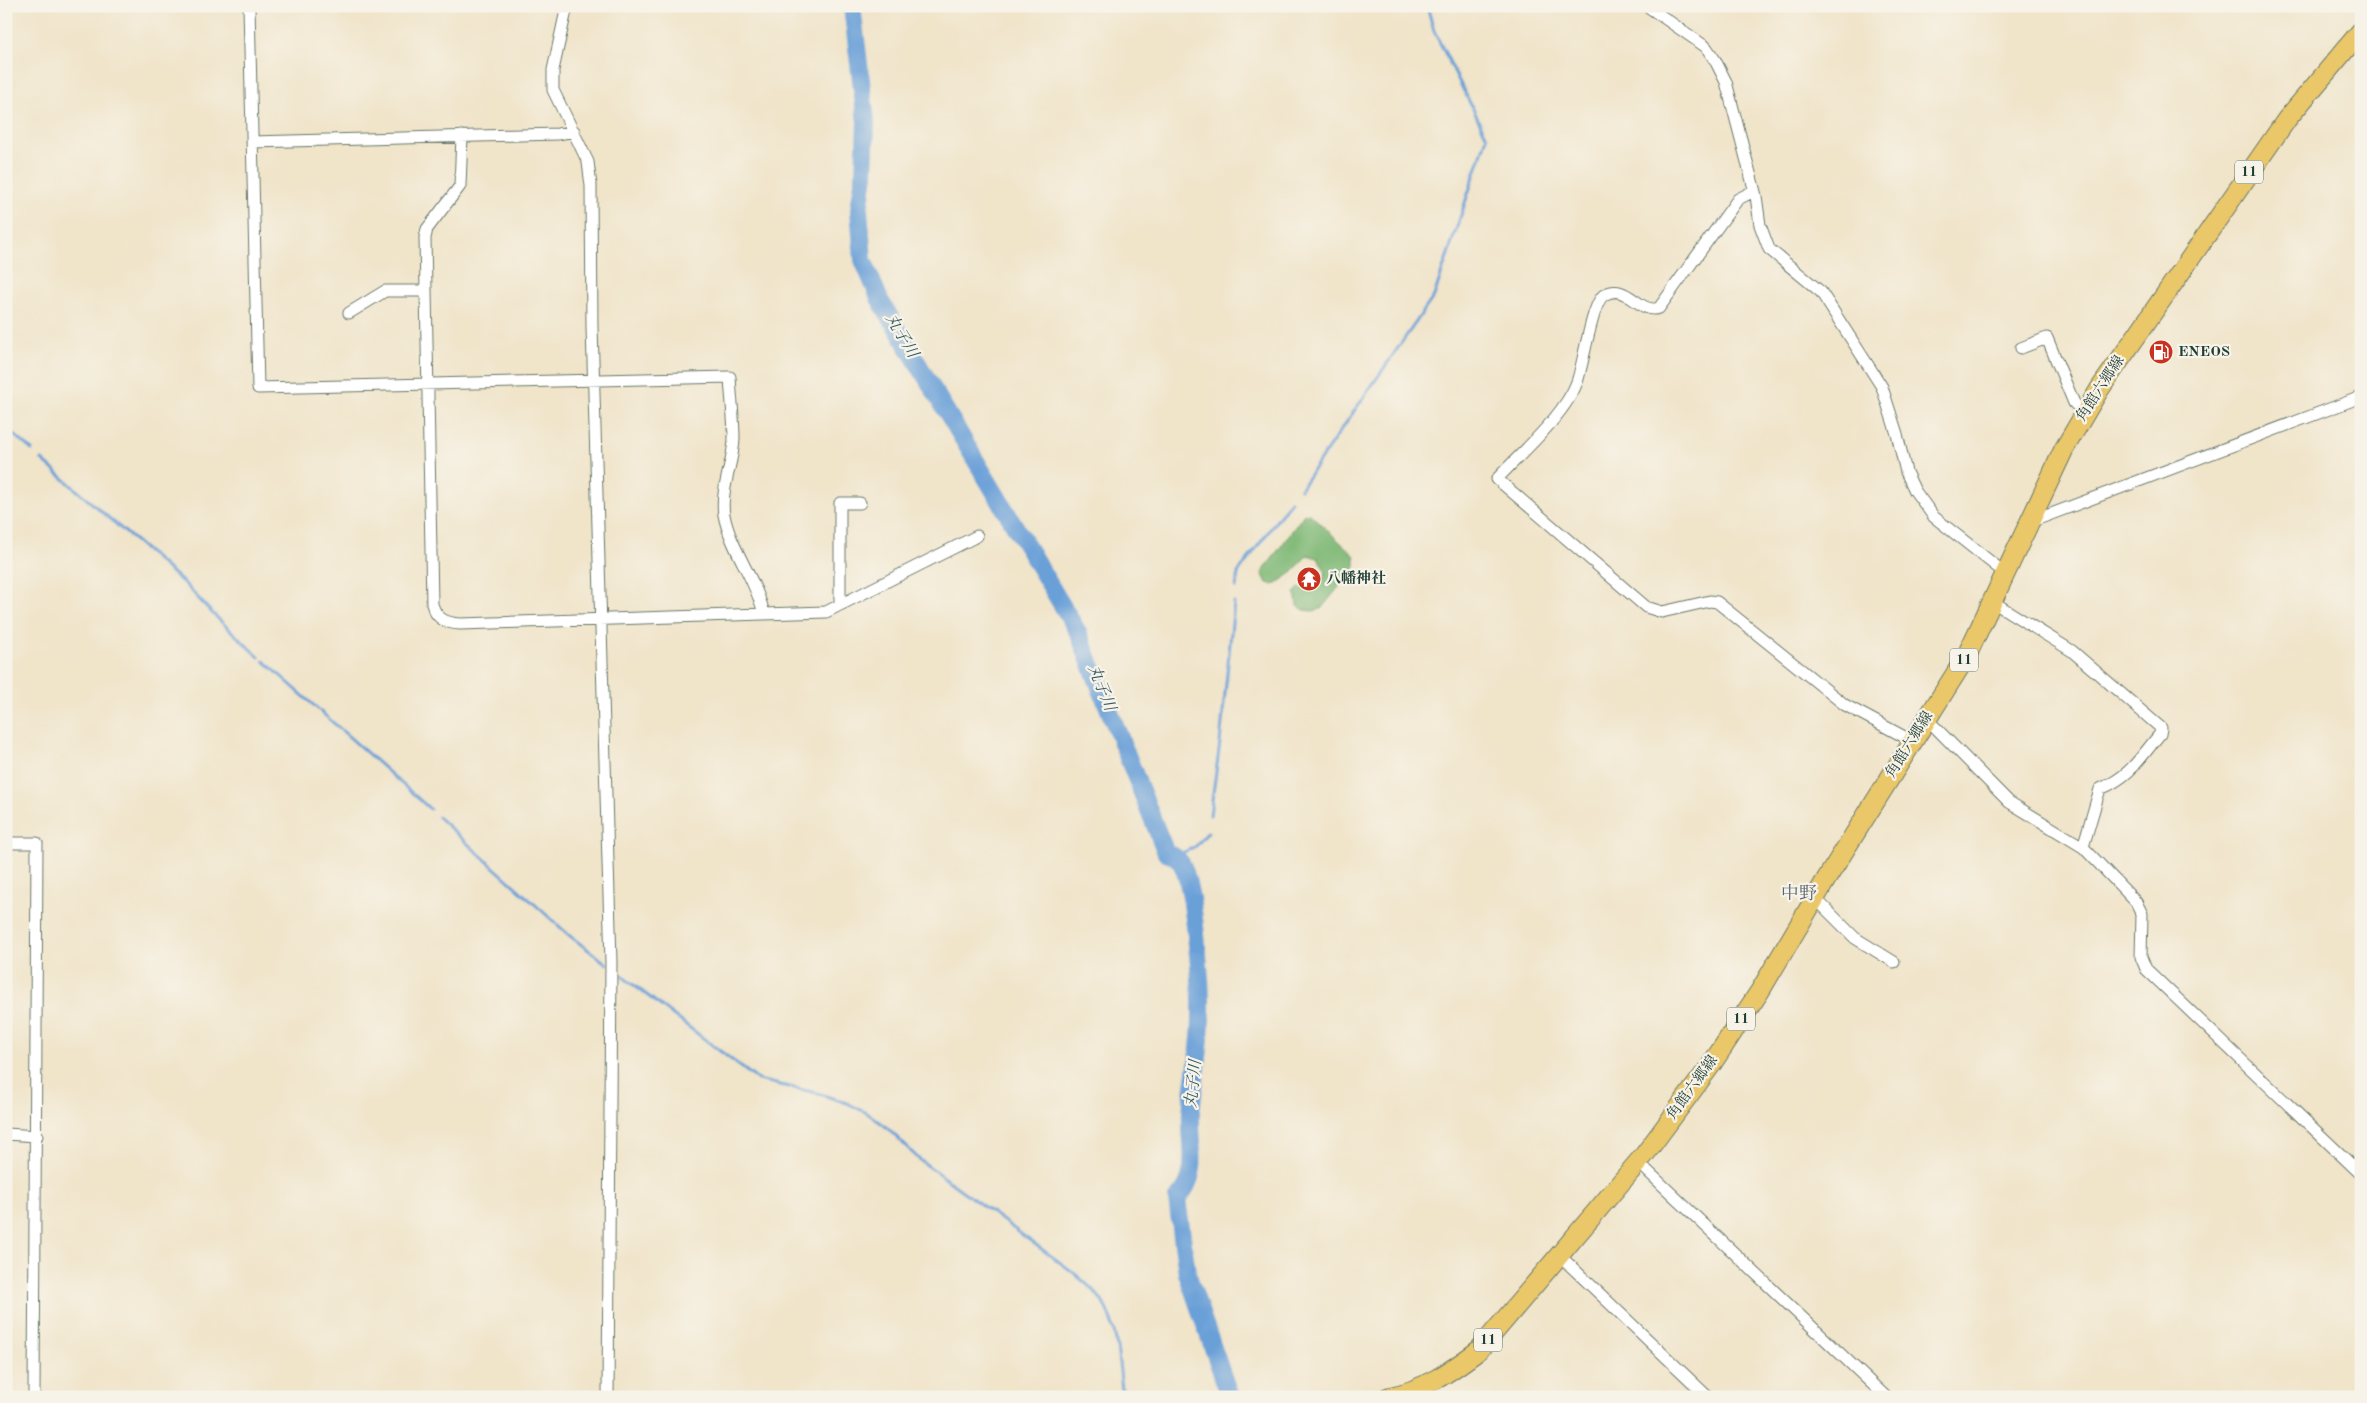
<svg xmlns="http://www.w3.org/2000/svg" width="2367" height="1403" viewBox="0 0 2367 1403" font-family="'Old Standard TT','Noto Serif JP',serif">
  <rect width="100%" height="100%" fill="#f7f3e8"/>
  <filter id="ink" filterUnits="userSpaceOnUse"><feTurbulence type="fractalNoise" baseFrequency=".02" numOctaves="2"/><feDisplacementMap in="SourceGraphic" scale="10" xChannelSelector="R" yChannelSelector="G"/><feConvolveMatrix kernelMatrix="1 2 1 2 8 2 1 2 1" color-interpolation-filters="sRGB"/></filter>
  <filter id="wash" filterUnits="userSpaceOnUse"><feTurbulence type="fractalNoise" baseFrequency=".0096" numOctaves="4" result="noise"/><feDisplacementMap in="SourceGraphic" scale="20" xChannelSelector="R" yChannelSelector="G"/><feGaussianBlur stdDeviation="1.12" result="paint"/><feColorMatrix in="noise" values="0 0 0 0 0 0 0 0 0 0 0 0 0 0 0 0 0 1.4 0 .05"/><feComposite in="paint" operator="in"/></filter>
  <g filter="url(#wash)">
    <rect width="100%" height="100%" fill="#f0e4c9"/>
    <path fill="#80b977" stroke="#507b56" d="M1304,514H1310L1355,556V567L1321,609L1313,611L1304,610L1297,605L1295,592L1299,588L1310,590L1322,582L1326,572L1318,558L1307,555L1293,572L1274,585L1267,583L1262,573Z"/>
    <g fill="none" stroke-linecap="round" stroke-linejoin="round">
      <path stroke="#6aa0d8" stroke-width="3" d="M6,428L32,450
        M42,460L185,584L212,613L259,657
        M1300,489L1434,296L1487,137L1434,31L1427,6
        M1236,588L1238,573L1291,501
        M264,661L430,809
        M1210,815L1220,743L1234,603
        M438,817L570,936L607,964
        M1176,856L1196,846L1208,832
        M614,970L758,1080L817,1093L847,1103L867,1113L884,1125L920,1160L1073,1272C1080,1279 1089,1285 1096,1293C1119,1319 1118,1364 1123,1397"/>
      <path stroke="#6aa0d8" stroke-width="18" d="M852,6L866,122L864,175L859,210L863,260L880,300L1078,632L1166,853C1173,855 1177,857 1181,863C1194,883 1202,990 1201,1017C1201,1049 1194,1081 1191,1112C1189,1143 1202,1174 1177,1199L1187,1273L1230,1397"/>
    </g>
  </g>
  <g filter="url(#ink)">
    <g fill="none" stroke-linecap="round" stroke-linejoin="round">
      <defs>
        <path id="minor" d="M249,6L258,388L730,377C731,398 734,419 734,439C733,464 720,490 724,515C731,550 756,579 764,614
          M567,6L553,70V90L588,162L591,186L592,327L611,962L608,1397
          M1647,6L1706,47L1715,60L1726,82L1756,196L1760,225L1769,249L1821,292L1882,387L1897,434L1906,472L1915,491L1934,517L2006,574
          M462,136L460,186L427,229L425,238L432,604C436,619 446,623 460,624L826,612L977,536
          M252,142L558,134L574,131
          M1754,191L1738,199L1659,308C1639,315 1627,281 1604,295C1592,302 1583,366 1577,382C1565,415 1521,453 1497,479L1646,607L1662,612L1710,601L1717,602L1845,705L1912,741
          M349,313L385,291H426
          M2021,348L2047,338L2074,403L2085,413
          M2030,522L2361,397
          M1993,602L2072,651L2161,728L2160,734C2139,759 2131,776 2100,789L2083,847
          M840,605V503H860
          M1926,718L2009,802L2083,847L2136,902L2142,914L2141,957L2146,969L2361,1174
          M6,843H37L34,1397
          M1815,898L1855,938L1894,962
          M6,1134L37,1136
          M1638,1162L1886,1397
          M1559,1255L1708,1397"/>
        <path id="primary" d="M1388,1397C1423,1391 1451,1371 1479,1350L1645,1154L1711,1065L1760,991L1827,878L1966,657L2064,449L2099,390L2287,119L2361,31"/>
      </defs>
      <use href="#minor" stroke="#687768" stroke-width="13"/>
      <use href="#primary" stroke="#687768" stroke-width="21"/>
      <use href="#minor" stroke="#fff" stroke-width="11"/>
      <use href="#primary" stroke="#eac769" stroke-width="19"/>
    </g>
  </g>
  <defs>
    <symbol id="fuel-disc" viewBox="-11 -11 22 22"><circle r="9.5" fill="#c8321e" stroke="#f7f3e8"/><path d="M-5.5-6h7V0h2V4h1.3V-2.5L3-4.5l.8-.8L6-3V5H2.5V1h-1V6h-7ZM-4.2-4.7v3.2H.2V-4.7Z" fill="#fff"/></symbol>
    <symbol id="temple-disc" viewBox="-11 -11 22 22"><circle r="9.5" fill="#c8321e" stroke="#f7f3e8"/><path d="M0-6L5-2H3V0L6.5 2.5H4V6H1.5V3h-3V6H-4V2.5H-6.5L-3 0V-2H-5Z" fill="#fff"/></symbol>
  </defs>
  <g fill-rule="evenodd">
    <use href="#fuel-disc" x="2147" y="338" width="28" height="28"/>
    <use href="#temple-disc" x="1295" y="565" width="28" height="28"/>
  </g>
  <g text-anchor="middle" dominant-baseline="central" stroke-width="4.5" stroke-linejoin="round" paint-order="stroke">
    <g fill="#f7f3e8" stroke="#60746a" stroke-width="1">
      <rect x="2235" y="160.5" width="28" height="23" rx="4"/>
      <rect x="1950" y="648.5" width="28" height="23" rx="4"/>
      <rect x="1727" y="1007.5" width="28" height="23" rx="4"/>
      <rect x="1474" y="1328.5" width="28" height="23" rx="4"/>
    </g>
    <g font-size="14" font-weight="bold" fill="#1f3d34">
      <text x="2249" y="172">11</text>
      <text x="1964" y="660">11</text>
      <text x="1741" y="1019">11</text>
      <text x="1488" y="1340">11</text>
    </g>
    <g font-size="15" font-weight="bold" fill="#1f3d34" stroke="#f7f3e8" text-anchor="start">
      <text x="2178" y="352">ENEOS</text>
      <text x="1326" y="579">八幡神社</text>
    </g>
    <g font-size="15" fill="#1f3d34" stroke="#f7f3e8">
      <text transform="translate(2101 389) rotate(-57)">角館六郷線</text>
      <text transform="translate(1910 745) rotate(-58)">角館六郷線</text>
      <text transform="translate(1693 1088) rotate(-54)">角館六郷線</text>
    </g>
    <g font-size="16" font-style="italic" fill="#365b65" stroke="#f7f3e8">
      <text transform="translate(901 336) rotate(59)">丸子川</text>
      <text transform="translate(1101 688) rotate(68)">丸子川</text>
      <text transform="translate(1194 1084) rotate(-84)">丸子川</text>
    </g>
    <g font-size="18" fill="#5c6772" stroke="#f7f3e8">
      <text x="1799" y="894">中野</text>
    </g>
  </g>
  <rect width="2367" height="1403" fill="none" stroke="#f7f3e8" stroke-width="25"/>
</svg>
